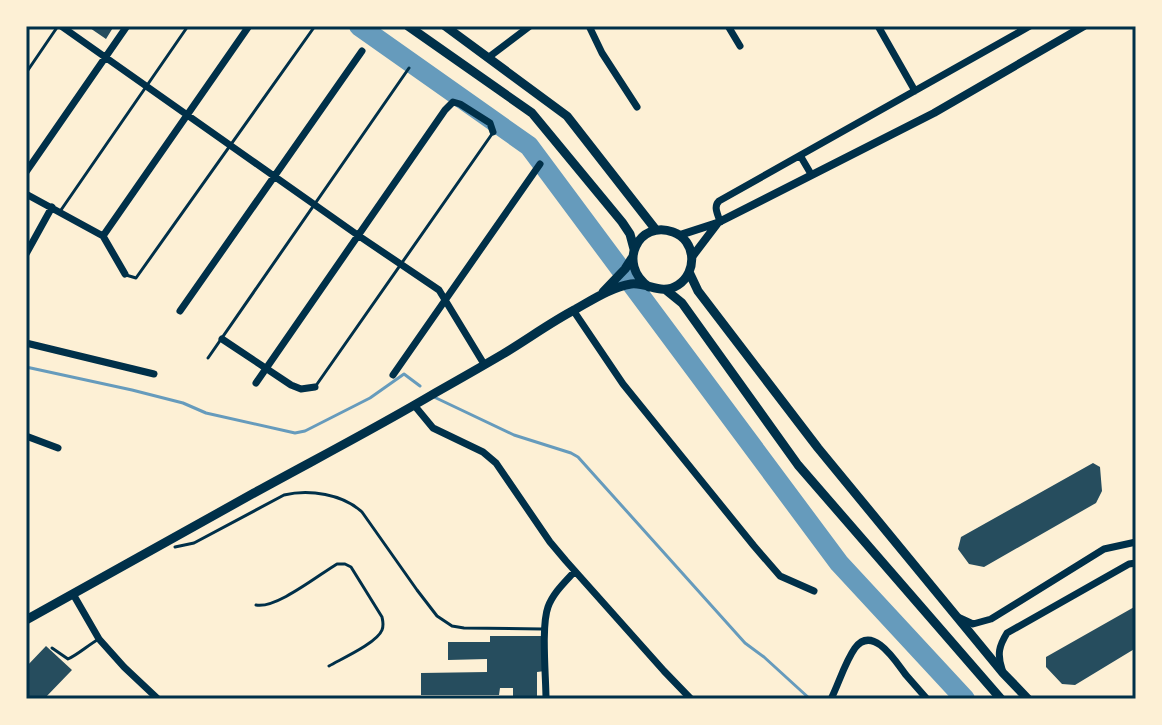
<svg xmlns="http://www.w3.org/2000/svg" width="1162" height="725" viewBox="0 0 1162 725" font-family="'Alegreya Sans',sans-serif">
  <rect width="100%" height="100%" fill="#fdf0d5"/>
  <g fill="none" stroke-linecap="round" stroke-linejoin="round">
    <path stroke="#669bbc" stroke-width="3" d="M26,367L132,390L183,403L206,413L295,433L305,431L370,398L404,374L420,386
      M434,397L514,435L571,453L578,457L745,643L764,657L810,699"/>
    <path stroke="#669bbc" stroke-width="20" d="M359,26L529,146L839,563L965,699"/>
  </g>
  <path fill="#264d5e" d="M87,26H114L106,39Z
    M1093,463L1100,467L1102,491L1096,503L984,567L969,564L958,549L961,537Z
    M1136,606V648L1075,685L1062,684L1046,667V657Z
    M490,636H544L545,671L537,672V699H513V688H500L499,695H421V673L487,672V659L448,660V642H490Z
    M46,646L72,670L44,699H26V667Z"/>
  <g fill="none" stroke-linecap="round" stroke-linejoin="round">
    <path stroke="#003049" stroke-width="3" d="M26,73L58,26
      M61,210L188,26
      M126,275L136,278L315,26
      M208,358L409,68
      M315,387L492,134
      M175,547L194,543L284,495C309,489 343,494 362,512L417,590L437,616L452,626L464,628L542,629
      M256,605C276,609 317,576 337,564H345L351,567L382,617C383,622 384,625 382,630C377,643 341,659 329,666
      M52,648L68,659C79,654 88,645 99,639"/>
    <path stroke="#003049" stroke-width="7" d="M61,26L359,236L439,290L484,364
      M589,26L602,53L637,107
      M728,26L740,46
      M878,26L915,91
      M489,57L530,26
      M801,157L811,174
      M26,172L127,26
      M26,194L103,236L125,274
      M720,222C718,214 713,207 719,201L1030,26
      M103,236L249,26
      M26,254L52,207
      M573,310L623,384L754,546L780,576L814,591
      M180,311L362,51
      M222,339L291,385L301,389L315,387
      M26,343L154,374
      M393,375L540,164
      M256,383L445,110L453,102L460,104L490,123L493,132
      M414,405L433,428L483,452L496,463L550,542L566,561L664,671L691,699
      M26,436L58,448
      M73,594L99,639L124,667L158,699
      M960,618L973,624L991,619L1104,549L1136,542
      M1002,669C997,654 999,646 1007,633L1129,564L1136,563
      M546,699C546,677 541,626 548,607C553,593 565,582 575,571
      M831,699C839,683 845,662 855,648C873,624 896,662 906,675C913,683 920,691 927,699"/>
    <path stroke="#003049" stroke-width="8" d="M680,235L717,223L934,113L1084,26
      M692,257L717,224"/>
    <path stroke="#003049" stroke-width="9" d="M408,26L532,113L622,222L630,234L634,249
      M445,26L567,116L656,230
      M689,272L698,291L818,448L1003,673L1028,699
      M666,290L682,303L798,465L1001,699
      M603,292L625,269L632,258
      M26,620C102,578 178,535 254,493C314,460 376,428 435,393C458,380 481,367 503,354C528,339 551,322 576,309C592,300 612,287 631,284C648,282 661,296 678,285C698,272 696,240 673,232C639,219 616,264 649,287"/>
  </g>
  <rect width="1162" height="725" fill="none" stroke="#fdf0d5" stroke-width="56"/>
  <rect x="28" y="28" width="1106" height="669" fill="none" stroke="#003049" stroke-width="3"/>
</svg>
